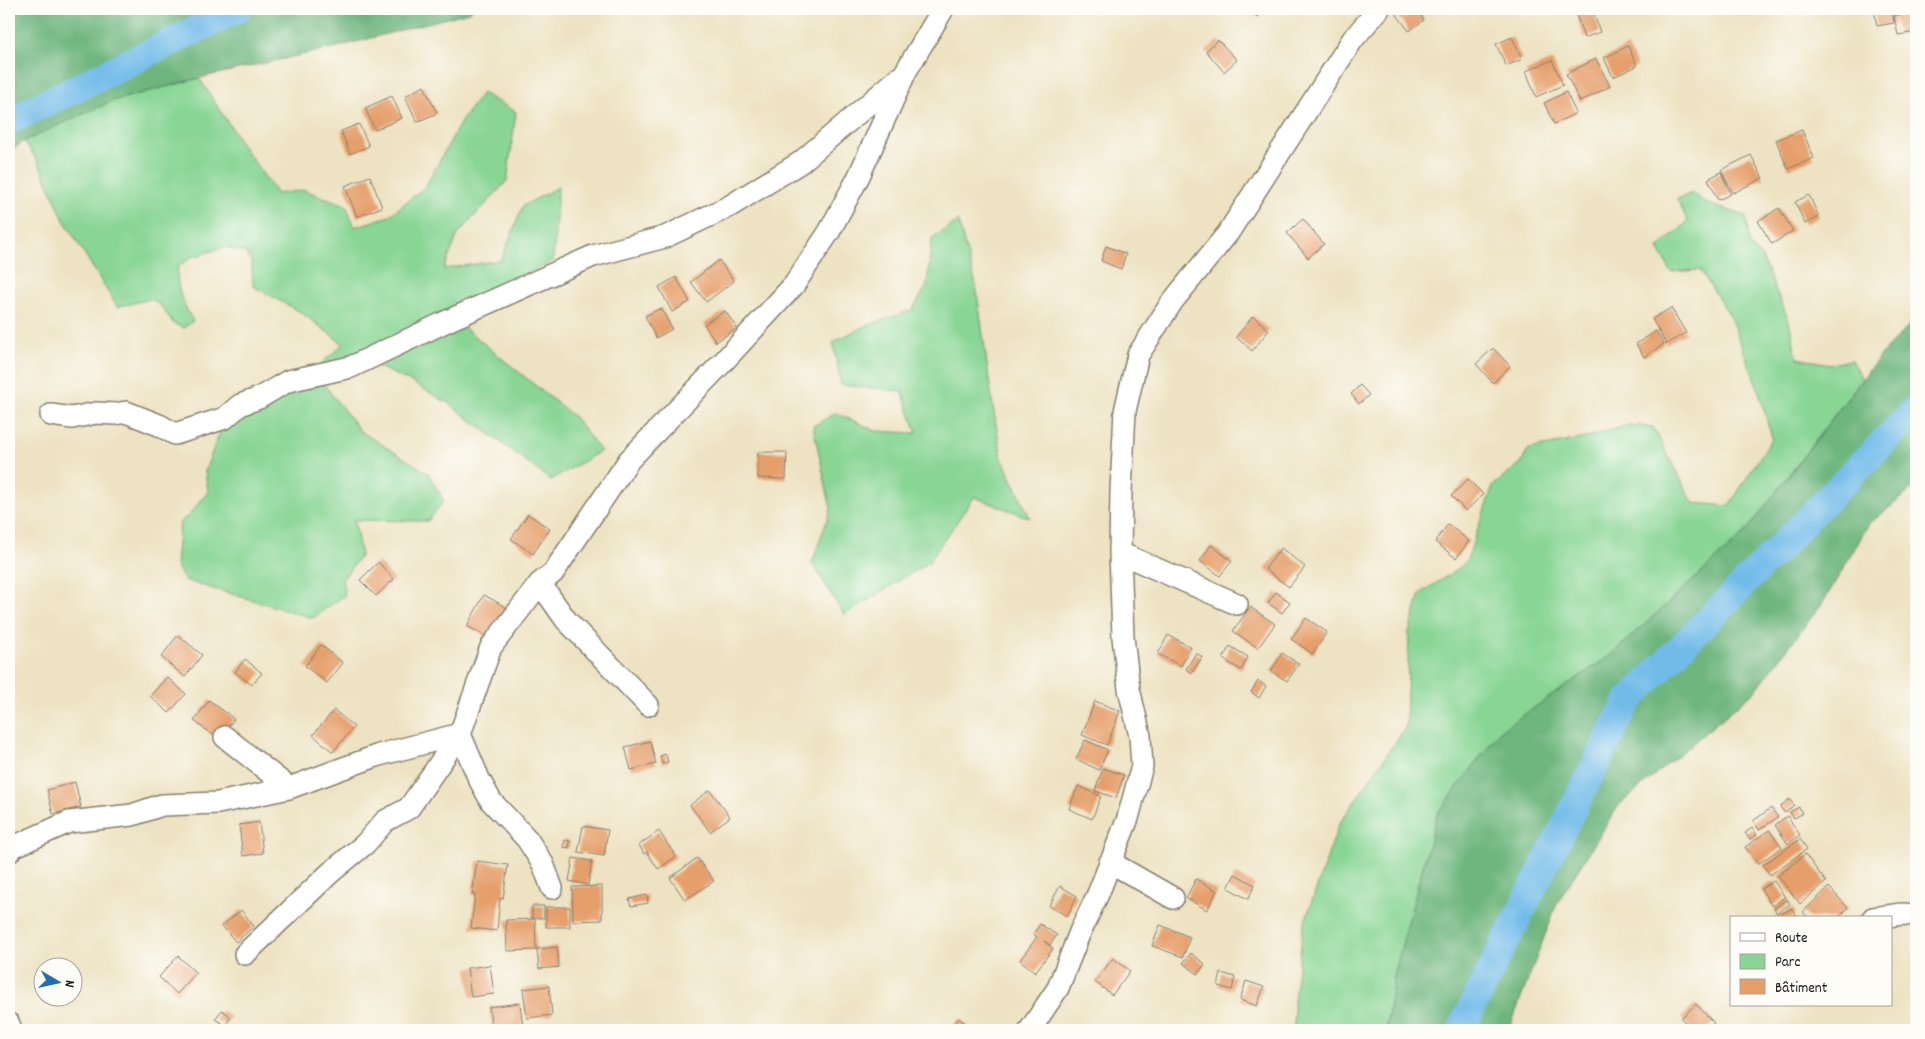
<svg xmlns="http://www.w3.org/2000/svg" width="1925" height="1039" viewBox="0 0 1925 1039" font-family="Dekko,sans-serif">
  <rect width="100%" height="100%" fill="#fdfcf7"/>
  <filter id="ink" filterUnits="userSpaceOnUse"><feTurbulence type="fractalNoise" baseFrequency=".02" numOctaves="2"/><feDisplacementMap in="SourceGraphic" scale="10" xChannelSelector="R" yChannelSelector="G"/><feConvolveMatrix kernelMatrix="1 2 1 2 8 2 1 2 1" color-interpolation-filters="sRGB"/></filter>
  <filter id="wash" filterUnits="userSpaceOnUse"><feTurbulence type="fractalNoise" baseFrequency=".0096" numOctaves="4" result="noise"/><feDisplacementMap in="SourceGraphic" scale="20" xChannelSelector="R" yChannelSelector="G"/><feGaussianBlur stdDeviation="1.12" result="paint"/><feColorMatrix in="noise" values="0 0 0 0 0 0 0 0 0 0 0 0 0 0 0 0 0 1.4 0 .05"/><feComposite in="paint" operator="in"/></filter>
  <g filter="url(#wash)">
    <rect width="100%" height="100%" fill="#ede2c1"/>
    <path fill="#88d594" stroke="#527858" d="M199,78L247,152L277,194L304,190L346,205L355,227L389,216L425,187L462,120L482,93L516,112L507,181L458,234L444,269L501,260L523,206L558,187L553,261L474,302L461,325L574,417L601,451L551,480L448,403L413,383L366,361L316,374L360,431L428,473L444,501L428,521L354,520L361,555L342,580L345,595L313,618L184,580L176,564L180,522L188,516L208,492L205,471L225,418L307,377L343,344L302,313L253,286L252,263L246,253L225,247L192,257L178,267C175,288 183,303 193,321L184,328L174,324L161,306L151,299L117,307L64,220L39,163L24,141L112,101Z
      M1693,193L1705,203L1746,216L1750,246L1761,256L1789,321L1797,358L1830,364L1852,360L1862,379L1745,533L1611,655L1501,731L1437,814L1395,971L1386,1030H1294V1001L1303,927L1339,824L1406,727L1409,633L1420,594L1462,566L1467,560L1493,486L1521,463L1529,449L1585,438L1628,425L1653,427L1693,503L1729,506L1772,438L1758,388L1729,314L1700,270L1671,272L1658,248L1688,222L1677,199Z
      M958,221L976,285L993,407L1002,458L1030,518L974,497L929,562L844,615L812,563L831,509L813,426L836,413L876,431L917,433L902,391L841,385L833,342L863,327L912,310L927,286L932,238Z"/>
    <path fill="#6eb67e" stroke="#45694d" d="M9,9H473L469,12L341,46L199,78L112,101L24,141L9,152Z
      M1916,318V486L1869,524L1826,598L1756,690L1619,805L1557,903L1509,1030H1386L1395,971L1437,814L1500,731L1611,655L1745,533L1883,352Z"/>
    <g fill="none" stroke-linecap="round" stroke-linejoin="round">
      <path stroke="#71bbe9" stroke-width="28" d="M9,121L238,9
        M1462,1030L1466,1019L1628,701L1916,409"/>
    </g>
    <g id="blocks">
      <path fill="#e69f6b" d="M1250,9H1266L1257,17Z
        M1399,9H1417L1424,20L1409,31L1395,12Z
        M1592,9L1600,32L1584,38L1576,14Z
        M1874,9H1892L1894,23L1877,26Z
        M1915,12L1916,32L1898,35L1894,16Z
        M1512,37L1522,59L1506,66L1496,44Z
        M1218,40L1237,60L1224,72L1206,51Z
        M1628,46L1637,66L1613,77L1604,58Z
        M1596,59L1610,86L1580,102L1566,74Z
        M1552,60L1563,85L1536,97L1526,71Z
        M424,86L437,113L417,122L405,96Z
        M1566,92L1576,113L1554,124L1544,103Z
        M392,96L402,118L375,130L365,108Z
        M359,124L369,146L350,154L341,131Z
        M1802,130L1814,158L1788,169L1776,140Z
        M1751,155L1763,178L1733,193L1721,170Z
        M1721,172L1731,194L1718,200L1708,179Z
        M370,176L382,207L357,217L345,186Z
        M1809,195L1819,217L1805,224L1795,202Z
        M1779,208L1793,231L1772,244L1758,221Z
        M1303,219L1324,244L1308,258L1287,233Z
        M1106,246L1126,254L1121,269L1101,261Z
        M719,260L734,281L706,302L691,282Z
        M676,277L690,302L672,312L659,287Z
        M661,308L672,329L656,338L645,316Z
        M1671,308L1686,333L1666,344L1652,319Z
        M725,311L737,328L716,342L704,324Z
        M1253,316L1269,330L1252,351L1236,337Z
        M1656,331L1664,344L1644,357L1636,344Z
        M1493,348L1510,366L1493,383L1476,364Z
        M1360,385L1369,395L1359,404L1351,394Z
        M758,452H787L786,479L758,478Z
        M1468,479L1483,494L1466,511L1451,496Z
        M528,514L550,529L533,554L511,539Z
        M1448,524L1469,541L1456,558L1435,542Z
        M1211,545L1232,561L1220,576L1200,561Z
        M1281,548L1305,567L1289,587L1265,569Z
        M378,562L394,579L376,596L360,580Z
        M1276,592L1290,602L1282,613L1268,603Z
        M484,595L513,611L496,642L467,626Z
        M1250,607L1275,624L1258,648L1233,631Z
        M1306,618L1327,632L1313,654L1291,639Z
        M178,635L202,655L185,677L161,657Z
        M1168,635L1191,647L1181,666L1158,654Z
        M321,645L343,663L327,683L305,666Z
        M1230,646L1248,657L1241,670L1223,659Z
        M1196,653L1202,657L1192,673L1186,669Z
        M1282,653L1299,664L1287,681L1271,671Z
        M245,659L262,673L252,685L235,672Z
        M167,677L186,694L169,713L150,696Z
        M1258,681L1266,686L1259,698L1251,692Z
        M209,700L234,719L218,739L194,721Z
        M1095,701L1120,711L1107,745L1082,735Z
        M334,710L354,727L333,752L313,735Z
        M1085,740L1108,750L1099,770L1076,759Z
        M650,741L656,764L631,770L625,747Z
        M666,754L668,762L662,764L660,756Z
        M1103,768L1124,775L1116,798L1095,791Z
        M75,782L81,807L53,814L47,790Z
        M1078,786L1101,796L1092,819L1069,809Z
        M710,790L730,817L710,832L690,805Z
        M1789,799L1794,805L1785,813L1780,807Z
        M1799,807L1802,814L1794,818L1790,812Z
        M1771,808L1778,817L1759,830L1753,821Z
        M1787,816L1800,835L1788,844L1775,825Z
        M259,822L263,853L243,856L239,825Z
        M583,826L608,830L604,856L578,852Z
        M1752,828L1757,835L1750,839L1745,833Z
        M1769,830L1782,847L1758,864L1745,847Z
        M659,831L676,857L658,869L647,852L644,854L639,845Z
        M1800,839L1807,849L1770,875L1763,865Z
        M565,840L570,841L569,848L563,847Z
        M1805,854L1826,882L1800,904L1778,876Z
        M573,858L592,861L588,885L569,881Z
        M697,858L714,881L685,900L670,878Z
        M477,861L508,865L503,899L500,898L497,931L471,928L475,895H472Z
        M1235,874L1255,885L1248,899L1228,888Z
        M1196,879L1217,891L1207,910L1186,898Z
        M1774,881L1785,897L1772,906L1761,889Z
        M602,886V920L573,921L572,887Z
        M1060,886L1077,896L1067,916L1049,906Z
        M1829,887L1848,908L1838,918H1809L1803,912Z
        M647,895L648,903L631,906L629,899Z
        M1787,899L1790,904L1777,913L1774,908Z
        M532,906H544V918H532Z
        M546,907H570V927H546Z
        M1792,908L1796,914L1790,918H1774Z
        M241,910L254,926L236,942L222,926Z
        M535,919L536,950L507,951L506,920Z
        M1040,924L1057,935L1050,945L1044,941L1053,949L1035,972L1020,960L1037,937L1033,934Z
        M1160,925L1190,937L1183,957L1152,946Z
        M557,947L559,967L539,969L537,949Z
        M1191,953L1205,964L1198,974L1183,963Z
        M178,956L196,973L177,994L159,977Z
        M1113,958L1130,971L1112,995L1095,982Z
        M490,965L494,994L471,997L467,968Z
        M1221,973L1235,977L1232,990L1218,986Z
        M1246,981L1264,987L1257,1006L1240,1000Z
        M549,986L552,1015L527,1018L523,989Z
        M520,1003L523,1028L492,1030L489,1007Z
        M1696,1004L1714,1023L1706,1030H1692L1681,1018Z
        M222,1010L231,1017L225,1025L215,1019Z
        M959,1018L973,1030H949Z"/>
    </g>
  </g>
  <g filter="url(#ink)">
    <use href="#blocks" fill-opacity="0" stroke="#847f6e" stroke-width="1"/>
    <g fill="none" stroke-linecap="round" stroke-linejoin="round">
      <defs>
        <path id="minor" d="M51,415L72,418L96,413L115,414L126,412L159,425L175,434L225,418L240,405L259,398L288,381L351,367L445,322L593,256L665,237L730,206L801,162L900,77
          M1120,553L1237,604
          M540,583L566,620L648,705
          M225,737L289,788
          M9,852L13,847L69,822L132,815L162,805L218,803L289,788L379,755L460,734L479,779L491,801L527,839L543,864L552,888
          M1110,862L1173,898
          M1873,918L1902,914L1916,915
          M245,954L330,873L365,844L385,821L409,808L460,734L491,647L540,583L553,573L629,460L724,361L794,285L829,232L858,178L906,71L943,9
          M9,1024L11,1030
          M1030,1030L1058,988L1080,932L1098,894L1128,818L1142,766L1140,736L1129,689L1123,637L1120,553L1121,491L1125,411L1138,355L1172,302L1228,233L1353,39L1379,9"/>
      </defs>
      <use href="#minor" stroke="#847f6e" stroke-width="24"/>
      <use href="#minor" stroke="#fff" stroke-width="21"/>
    </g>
  </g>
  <rect width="1925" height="1039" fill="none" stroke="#fdfcf7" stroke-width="30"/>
  <rect x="1730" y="916" width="162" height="90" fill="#fdfcf7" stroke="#a3a29f"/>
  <rect x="1740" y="933" width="25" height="8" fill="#ffffff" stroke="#a3a29f"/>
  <text x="1775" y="942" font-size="15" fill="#1c1c1c">Route</text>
  <rect x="1740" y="954" width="25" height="15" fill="#88d594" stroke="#a3a29f"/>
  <text x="1775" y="966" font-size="15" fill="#1c1c1c">Parc</text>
  <rect x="1740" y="979" width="25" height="15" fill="#e69f6b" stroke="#a3a29f"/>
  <text x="1775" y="992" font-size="15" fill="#1c1c1c">Bâtiment</text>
  <g transform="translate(58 982) rotate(99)"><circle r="24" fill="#fdfcf7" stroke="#a3a29f"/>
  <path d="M0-4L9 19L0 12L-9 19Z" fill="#1f6fb2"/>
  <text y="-8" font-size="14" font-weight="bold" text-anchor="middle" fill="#1c1c1c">N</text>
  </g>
</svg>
